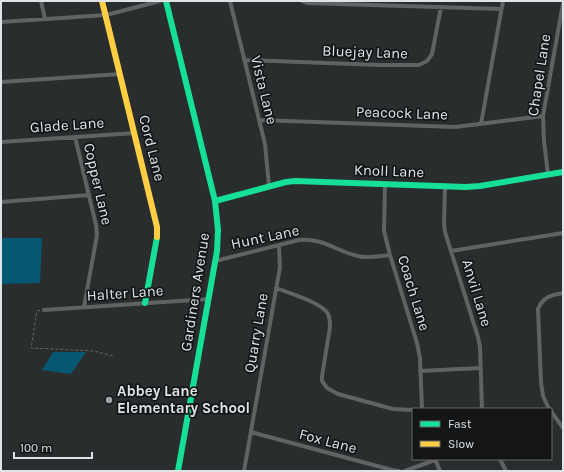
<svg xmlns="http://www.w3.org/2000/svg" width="564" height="472" viewBox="0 0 564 472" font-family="Karla,sans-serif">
  <rect width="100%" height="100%" fill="#2a2d2e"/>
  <path fill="#065771" d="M1,238H42L40,283L1,284Z
    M53,352H86L71,374L42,370Z"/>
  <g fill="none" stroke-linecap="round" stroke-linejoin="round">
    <path stroke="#636464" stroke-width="1" stroke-dasharray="3 2" stroke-linecap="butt" d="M40,310L37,311L31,348L94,351L113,356"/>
    <path stroke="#606263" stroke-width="4" d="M41,1L45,19
      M230,1L265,144L269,186
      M302,1L307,3L501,9
      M1,22L106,15L160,1
      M245,60L379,65H419L427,61L432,54L441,7
      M1,82L120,74
      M259,120L455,127L543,116
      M481,124L503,1
      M75,137L96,225L97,235L84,307
      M1,142L135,133
      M548,175L544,141L543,116L563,3
      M385,184L384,231L390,255L417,343L420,358L422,409
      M445,186L444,223L445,232L478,337L480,347L482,409
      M1,202L89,195
      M451,251L563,233
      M215,261L299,240C325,238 335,251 358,256C369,259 379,256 390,255
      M276,288C289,293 323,303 328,314C330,318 330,322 330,327L322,376V381L327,388L338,394L393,409L413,410
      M44,310L209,299
      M420,371L480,368
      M549,409L543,396L541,382L538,309C543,297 551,295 563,293
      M551,411L563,428
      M251,432L392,470L399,471
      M435,459L440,471
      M500,459L506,471
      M244,471L280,267L279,246
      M405,471L435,460"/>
    <path stroke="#16e098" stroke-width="6" d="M166,1L215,201L218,230L217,251L178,471
      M215,201L286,182L295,181L466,187L480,186L563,172
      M145,303L157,237"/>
    <path stroke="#ffcf43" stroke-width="6" d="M102,1L157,227V237"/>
  </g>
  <circle fill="#a0a3a5" stroke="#131517" stroke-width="1.5" cx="109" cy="400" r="4"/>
  <g text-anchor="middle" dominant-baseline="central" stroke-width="3.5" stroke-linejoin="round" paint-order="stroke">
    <g font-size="15" fill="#e0e3e5" stroke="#131517">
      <text transform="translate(365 52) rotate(2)">Bluejay Lane</text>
      <text transform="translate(539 75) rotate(-81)">Chapel Lane</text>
      <text transform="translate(264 90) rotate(76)">Vista Lane</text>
      <text transform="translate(402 113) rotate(2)">Peacock Lane</text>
      <text transform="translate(67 125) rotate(-4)">Glade Lane</text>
      <text transform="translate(152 148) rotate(76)">Cord Lane</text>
      <text transform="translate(389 171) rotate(2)">Knoll Lane</text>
      <text transform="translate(98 184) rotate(77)">Copper Lane</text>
      <text transform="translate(265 237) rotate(-12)">Hunt Lane</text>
      <text transform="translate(195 292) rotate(-81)">Gardiners Avenue</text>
      <text transform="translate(125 293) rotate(-4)">Halter Lane</text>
      <text transform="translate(414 293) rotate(73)">Coach Lane</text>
      <text transform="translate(477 293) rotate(73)">Anvil Lane</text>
      <text transform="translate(256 333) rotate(-80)">Quarry Lane</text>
      <text transform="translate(328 441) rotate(15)">Fox Lane</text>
    </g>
    <g font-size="15" font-weight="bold" fill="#e0e3e5" stroke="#131517" text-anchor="start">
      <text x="117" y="391">Abbey Lane<tspan x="117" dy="17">Elementary School</tspan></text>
    </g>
  </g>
  <rect width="564" height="472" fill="none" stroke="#e0e3e5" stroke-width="4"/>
  <rect x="412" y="408" width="140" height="52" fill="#131517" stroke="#656769"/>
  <rect x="420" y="421" width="20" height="6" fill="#16e098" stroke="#656769"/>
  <text x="448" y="428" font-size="12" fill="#e0e3e5">Fast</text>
  <rect x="420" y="441" width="20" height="6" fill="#ffcf43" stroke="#656769"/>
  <text x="448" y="448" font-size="12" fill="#e0e3e5">Slow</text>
  <path d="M14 452v6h78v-6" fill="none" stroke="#e0e3e5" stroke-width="2"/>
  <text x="20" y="452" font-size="12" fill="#e0e3e5" stroke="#131517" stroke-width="3" paint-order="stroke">100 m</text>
</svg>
